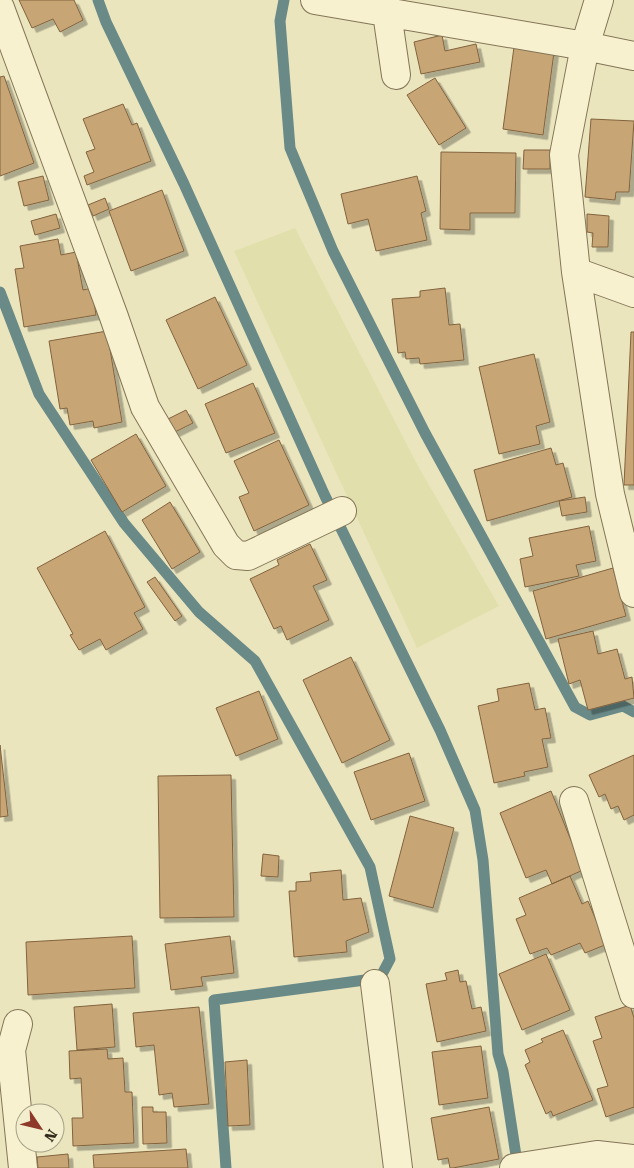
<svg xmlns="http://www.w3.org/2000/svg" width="634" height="1168" viewBox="0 0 634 1168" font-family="'Roboto Serif',serif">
  <defs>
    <filter id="shadow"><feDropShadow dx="4.5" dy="4.5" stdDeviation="0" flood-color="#0004"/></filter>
  </defs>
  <rect width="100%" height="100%" fill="#ebe5be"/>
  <path fill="#e1e0ac" d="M295,228L418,466L499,606L417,648L234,251Z"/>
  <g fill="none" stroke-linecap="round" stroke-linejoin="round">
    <path stroke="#698a87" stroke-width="11" d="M98,0L106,22L184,184L325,496L440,730L475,810L483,860L498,1054L503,1071L517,1162
      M284,0L280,21L290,148L333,251L425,433L575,707L590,715L623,706L634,712
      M0,292L39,394L124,523L199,612L255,661L370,867L390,959L380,978L214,1000L226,1168"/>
  </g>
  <path fill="#c8a575" stroke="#81633e" filter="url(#shadow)" d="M19,0H74L83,20L60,32L53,19L32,28Z
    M442,35L445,51L476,44L480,62L421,74L414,42Z
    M514,47L554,52L543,135L503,129Z
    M4,76L34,163L0,176V77Z
    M435,78L466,128L439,145L407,95Z
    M123,104L132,125L137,123L151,161L87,185L84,176L94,172L86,152L95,149L83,119Z
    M591,119L634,121L629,192H616L615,200L585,197Z
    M524,150H550V169H523Z
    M441,152L516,153L515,213H470V230L440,229Z
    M43,176L49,200L24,206L18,182Z
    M417,176L426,211L421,213L427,240L376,251L368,219L348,224L341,194Z
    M162,190L184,251L131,271L109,211Z
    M105,198L109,209L93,216L88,205Z
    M56,214L60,228L35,235L31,221Z
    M587,214L609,216L608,247H592L593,233L587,232Z
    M58,239L61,255L76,252L83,290L92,288L96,315L24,327L15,269L24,268L20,246Z
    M445,288L449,325L460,324L464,360L420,364L419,358L406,359L405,352L398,353L392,299L420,297V291Z
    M215,297L247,365L198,389L166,320Z
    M107,331L122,422L94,428L93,421L70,425L67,408L60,409L49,341Z
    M631,332H634V485H624Z
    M534,354L550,422L536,426L540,444L499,454L479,367Z
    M253,383L275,433L226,453L205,404Z
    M186,410L193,423L175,432L168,419Z
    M136,434L166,486L122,512L91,460Z
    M279,440L309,505L254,531L239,497L249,493L234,461Z
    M551,448L556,465L563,463L572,497L487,521L474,470Z
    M585,497L587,512L562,516L559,501Z
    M170,502L200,552L172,569L142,520Z
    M589,526L596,561L576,565L579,576L525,587L520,559L533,556L529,538Z
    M105,531L145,607L134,613L143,629L106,650L100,639L79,650L70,635L73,634L37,568Z
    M310,544L327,580L313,586L329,620L287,640L281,626L274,629L250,579L279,565L277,560Z
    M613,568L626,616L546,639L533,591Z
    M155,577L182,616L175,621L147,582Z
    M593,631L598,654L617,649L625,679L632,677L634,698L588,710L580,680L569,684L558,639Z
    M351,657L390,740L342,763L303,680Z
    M529,683L535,710L545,708L551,738L542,739L548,767L524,772L525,776L494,783L478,706L499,701L497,689Z
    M259,691L278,739L236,756L216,708Z
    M0,745L8,816L0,817Z
    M409,753L425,801L371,820L354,772Z
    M634,755V815L624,820L618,806L611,809L605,794L599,797L589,775Z
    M231,775L234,917L160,918L158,776Z
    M551,791L583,870L552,884L546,870L526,878L500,813Z
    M410,816L454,828L433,908L389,896Z
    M263,854L279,856L278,877L261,876Z
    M341,870L343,900L361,898L369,932L346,941L347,952L294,957L289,891H296V882L311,881L310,873Z
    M570,876L582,904L588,901L601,932L610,943L585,953L580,943L551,955L547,948L530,954L516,919L526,915L519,898Z
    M132,936L135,988L28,995L26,942Z
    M230,936L234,973L201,977L203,986L171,990L165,944Z
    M546,954L570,1010L522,1030L499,974Z
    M458,970L460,982L466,981L472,1009L481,1007L486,1031L437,1042L426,984L447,980L445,973Z
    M112,1004L115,1047L77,1050L74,1007Z
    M630,1005L634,1018V1107L606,1117L597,1089L608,1086L593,1041L602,1038L595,1017Z
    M199,1007L209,1104L174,1107L172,1093L159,1095L154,1045L136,1047L133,1013Z
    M563,1030L593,1100L553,1116L551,1111L546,1114L525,1065L530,1062L525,1050L543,1042L541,1039Z
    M481,1046L488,1098L439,1105L432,1052Z
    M107,1049L108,1059L123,1058L125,1092H132L134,1143L73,1146L72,1118H83L81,1078L70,1079L69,1051Z
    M247,1060L250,1125L228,1126L225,1062Z
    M142,1107H153V1112H166L167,1143L143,1144Z
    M489,1107L499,1159L453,1168H450L448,1158L438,1160L431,1118Z
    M186,1149L188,1168H94L93,1155Z
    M68,1154L69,1168H38L37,1157Z"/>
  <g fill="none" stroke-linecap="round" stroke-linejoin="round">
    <defs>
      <path id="minor" d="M315,0L585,46L634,56
        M599,0L585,46L564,155L576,272L610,494L634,593
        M0,8L114,317L145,407L226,545L236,555L248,556L342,511
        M387,13L396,75
        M576,272L634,293
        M574,801L634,994
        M375,984L398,1168
        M18,1024L11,1050L23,1168
        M514,1168L597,1155L634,1159"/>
    </defs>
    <use href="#minor" stroke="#837557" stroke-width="30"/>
    <use href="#minor" stroke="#f7f1d0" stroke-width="28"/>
  </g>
  <g transform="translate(40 1128) rotate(125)"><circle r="24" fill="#f3eecd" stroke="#a6a086"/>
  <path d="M0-4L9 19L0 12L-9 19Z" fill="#8f392a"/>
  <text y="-8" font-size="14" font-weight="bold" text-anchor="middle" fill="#332a1c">N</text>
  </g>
</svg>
